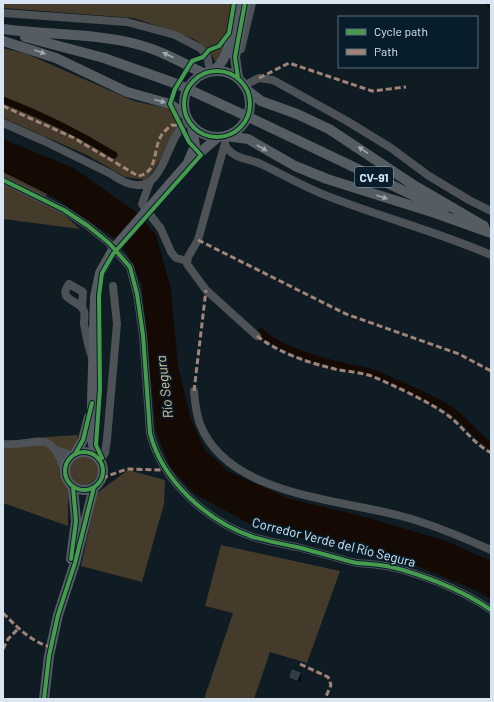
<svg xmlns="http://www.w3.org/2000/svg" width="494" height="702" viewBox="0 0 494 702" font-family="Barlow,sans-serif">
  <defs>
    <filter id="shadow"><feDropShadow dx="3" dy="2" stdDeviation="0" flood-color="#0009"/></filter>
  </defs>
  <rect width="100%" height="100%" fill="#0f1c24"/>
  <path fill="#443b2a" d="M3,3H233L224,51L220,60L215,61L209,50L194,39L134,18L3,8Z
    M3,48L27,54L134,101L166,108L176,115L179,120C170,142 161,162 146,180L125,177L87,155L3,118Z
    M3,163L50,188L45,198L80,229L3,219Z
    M78,435L74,459L81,456L93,458C109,474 87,495 71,480L68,504V526L3,503V444L46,437Z
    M128,470L165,480L164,504L142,582L81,566L97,493Z
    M221,545L340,571L307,663L270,652L254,699H204L233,613L205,606Z"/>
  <path fill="#140a03" d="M3,139L74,168L136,212L156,235L171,289L178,366L191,419L205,450L228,471L290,499L362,516L446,541L491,561V599L475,590L405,561L255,527L195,494L170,467L156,431L142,286L127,253L114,238L55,198L3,172Z"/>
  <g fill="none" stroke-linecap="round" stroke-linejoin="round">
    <path stroke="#140a03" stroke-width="2" d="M486,3L491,10"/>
    <path stroke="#140a03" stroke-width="7" d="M3,100C42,115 78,133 114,155
      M261,332C280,350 321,361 346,367C358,370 368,370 379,375C402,386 428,396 449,409C465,419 475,436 491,446"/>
  </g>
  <path fill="#323d43" stroke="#3b464d" filter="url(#shadow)" d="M292,670L300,673L297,680L290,677Z"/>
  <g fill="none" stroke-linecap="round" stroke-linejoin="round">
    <path stroke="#4c5255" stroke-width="8" d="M3,13L127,22L175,35L200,48L207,55L210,71
      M241,49L252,3
      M245,85L259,78L273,80L347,121L391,148L429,176L469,200L491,211
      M3,123L44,141L111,174C166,213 161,140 188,121
      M225,143L198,240L188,257L187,264L206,290L257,336
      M225,145C233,159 247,158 261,164C284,175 306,188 330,197C384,218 438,232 491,255
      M3,180L64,210L88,226L109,243L130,267L137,294L143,335L150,433C162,481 207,521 253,537C267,541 282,544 297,547C316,552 334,557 352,562C359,564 364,563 370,564C381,565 393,567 403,570C433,579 465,592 491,610
      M150,182L142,204L161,229L171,252L176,258L187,261
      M82,308L83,292L69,284C56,301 81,300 84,311C85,315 84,320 84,324C86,335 88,347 92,357
      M194,391C195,402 196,414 200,424C227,495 338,499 401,516C432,524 462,537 491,550
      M3,444C36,447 50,426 64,469
      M56,450L72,455
      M100,460L105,453L107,439L117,324L113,286"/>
    <path stroke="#555d62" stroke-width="10" d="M3,29C47,35 93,33 136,44C160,50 181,62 203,73
      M25,37L104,58L177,84
      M3,41L56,58L127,92L170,104L185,115
      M215,70C233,52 232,27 237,3
      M184 104a33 33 0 1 1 66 0a33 33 0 1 1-66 0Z
      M238,78L235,57L245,3
      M248,91L261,101L297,114L329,129L412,184L484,226
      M257,121L444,210
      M226,136L248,139L295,166L327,179L435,213L491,233
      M189,160L195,146L192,126
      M148,209L188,163L218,137
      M65 471a19 19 0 1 1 38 0a19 19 0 1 1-38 0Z
      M75,454L83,440L89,417
      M96,456L93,444L92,403L95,297L100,273L114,248
      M71,559L76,521L73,487
      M44,699L49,656L58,615L75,563L94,487"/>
    <path stroke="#555d62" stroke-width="10" d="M177,84L257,121
      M114,248L148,209"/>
    <path stroke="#a18479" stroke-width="3" stroke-dasharray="6 3" stroke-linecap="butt" d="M259,78L289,63L372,91L406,87
      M3,106L74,138L138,176C158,173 153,149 161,136C163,132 168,128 172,125L182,126
      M198,240L346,314L459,354L491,371
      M257,336C279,353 309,363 335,369C348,372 362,372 374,377C395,386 432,403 450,417C465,429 472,442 491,453
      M194,391L206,290
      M102,478L127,469L159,470L164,468
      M3,613C17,627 31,642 51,647
      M3,649L8,639L18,629
      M300,664L328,677L331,685L325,699"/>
    <defs>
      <path id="cycleway" d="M184 104a33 33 0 1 1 66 0a33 33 0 1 1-66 0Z
        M238,78L235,57L245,3
        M3,180L64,210L88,226L109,243L130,267L137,294L143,335L150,433C162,481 207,521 253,537C267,541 282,544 297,547C316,552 334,557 352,562C359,564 364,563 370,564C381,565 393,567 403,570C433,579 465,592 491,610
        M65 471a19 19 0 1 1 38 0a19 19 0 1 1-38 0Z
        M75,454L83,440L92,403
        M102,458L96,445L100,389L99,296L102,273L113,254L201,155L189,142L170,104L175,89L192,61L203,57L209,50L219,46L229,33L234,3
        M71,559L76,521L73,487
        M44,699L49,656L58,615L75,563L94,487"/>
    </defs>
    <use href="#cycleway" stroke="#071d2c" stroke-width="6"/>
    <use href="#cycleway" stroke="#469c4c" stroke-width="4"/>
  </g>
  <defs><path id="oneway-solid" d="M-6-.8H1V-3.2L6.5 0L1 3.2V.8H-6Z"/></defs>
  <g fill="#9ea8b1">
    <use href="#oneway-solid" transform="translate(40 52) rotate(20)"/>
    <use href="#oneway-solid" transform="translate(168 55) rotate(-156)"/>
    <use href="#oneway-solid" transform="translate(160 101) rotate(15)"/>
    <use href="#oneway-solid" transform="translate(262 148) rotate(30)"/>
    <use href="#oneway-solid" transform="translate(363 150) rotate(-146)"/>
    <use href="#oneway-solid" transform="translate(382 197) rotate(17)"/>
  </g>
  <g text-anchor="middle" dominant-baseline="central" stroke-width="3.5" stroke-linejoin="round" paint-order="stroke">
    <rect fill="#071d2c" stroke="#9aaab6" stroke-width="1" x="355" y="167" width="38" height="20" rx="3"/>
    <g font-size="12" font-weight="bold" fill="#d9e6f1">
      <text x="374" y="177">CV-91</text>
    </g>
    <g font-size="13" fill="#d9e6f1" stroke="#071d2c">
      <text transform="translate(334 542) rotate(14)">Corredor Verde del Río Segura</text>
    </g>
    <g font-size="14" font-style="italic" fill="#e1c390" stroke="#071d2c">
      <text transform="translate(164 387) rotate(-97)">Río Segura</text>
    </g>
  </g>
  <rect width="494" height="702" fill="none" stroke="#d9e6f1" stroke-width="8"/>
  <rect x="338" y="16" width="140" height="52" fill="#071d2c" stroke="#5b6d7b"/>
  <rect x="346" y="29" width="20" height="6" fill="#469c4c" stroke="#5b6d7b"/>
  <text x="374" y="36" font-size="12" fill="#d9e6f1">Cycle path</text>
  <rect x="346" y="49" width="20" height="6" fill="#a18479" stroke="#5b6d7b"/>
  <text x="374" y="56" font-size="12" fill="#d9e6f1">Path</text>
</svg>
